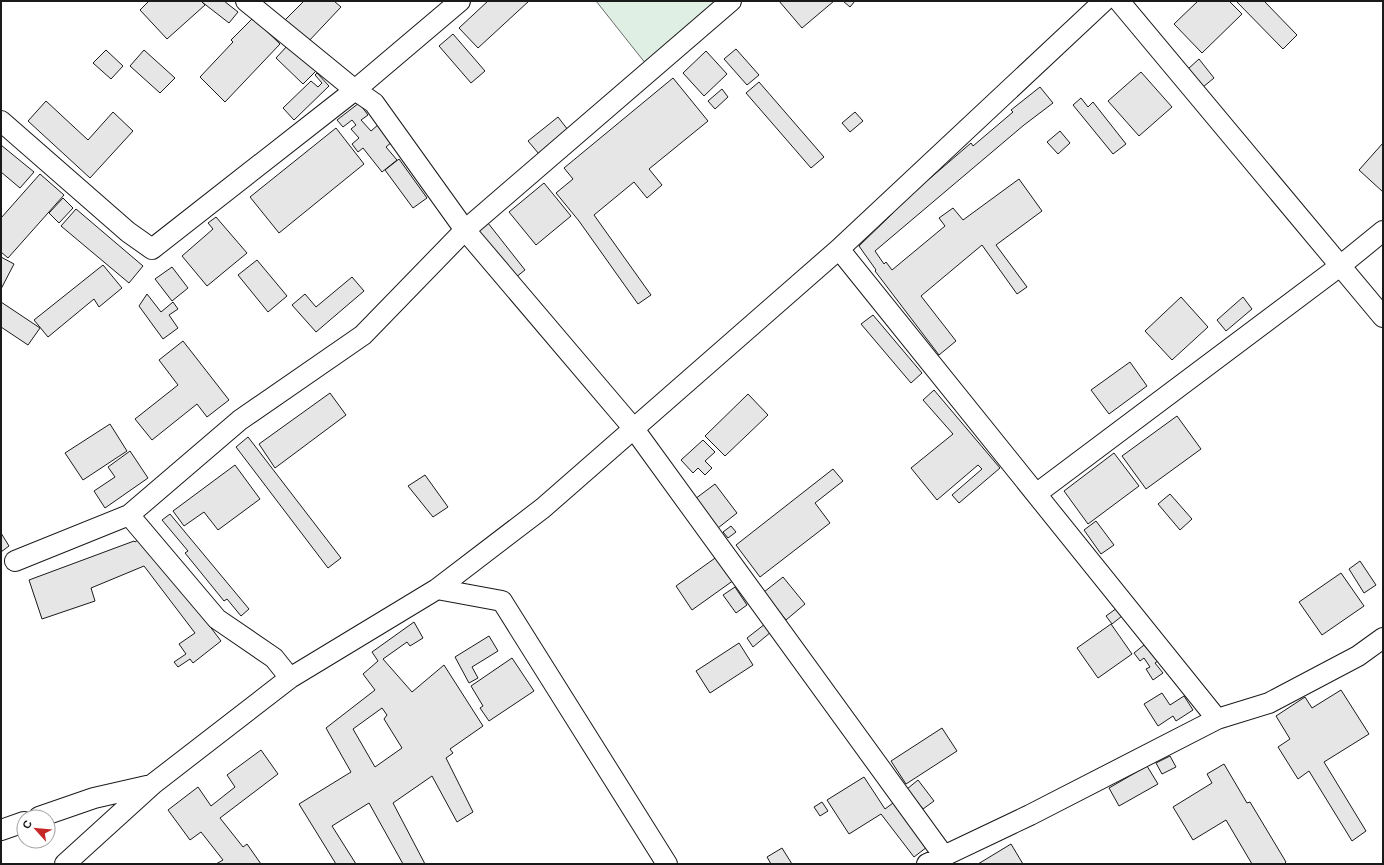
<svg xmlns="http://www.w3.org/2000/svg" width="1384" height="865" viewBox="0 0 1384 865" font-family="'Work Sans',sans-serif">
  <rect width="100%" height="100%" fill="#fff"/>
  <path fill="#e0efe3" stroke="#6a6a6a" d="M596,1H718L646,64Z"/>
  <path fill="#e6e6e6" stroke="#1a1a1a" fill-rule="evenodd" d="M149,1H201L205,5L167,39L140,10Z
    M203,1H224L238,12L229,23L202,2Z
    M304,1H334L341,7L307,43L284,21Z
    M488,1H529L478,48L459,28Z
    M779,1H834L802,28Z
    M843,1H855L850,7Z
    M1198,1H1229L1242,14L1202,53L1174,24Z
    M1236,1H1264L1297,35L1283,49Z
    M253,18L280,44L225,102L200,77L233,42L231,40Z
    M453,34L485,71L471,83L439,46Z
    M288,45L316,71L303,84L276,58Z
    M736,49L759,75L747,85L724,59Z
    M106,50L123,66L111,79L93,63Z
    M144,50L175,78L160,93L130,66Z
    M706,51L727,74L704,96L683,73Z
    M1199,59L1214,78L1203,87L1188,69Z
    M1141,72L1172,107L1139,136L1108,101Z
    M317,73L329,86L294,120L283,108L311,81L318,87L322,83L315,75Z
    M673,78L708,121L649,169L662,185L647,198L634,182L594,215L651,295L638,304L579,221L556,193L573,179L564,168Z
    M759,82L824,157L811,168L746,93Z
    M1040,87L1053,103L1024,125L875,251L884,264L886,262L892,270L945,226L939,218L953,208L963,220L1019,179L1042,211L996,245L1027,287L1017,294L982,245L921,296L956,341L939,355L875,271L876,270L859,246L893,213L892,211L971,143L973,146L1013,112L1011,110Z
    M722,89L728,97L715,109L708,101Z
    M1081,98L1088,107L1093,102L1126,144L1113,154L1073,105Z
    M46,101L88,140L113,112L133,131L90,178L28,121Z
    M359,103L368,115L361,120L371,131L379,124L393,141L386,147L397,160L382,172L363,148L358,152L352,144L359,138L351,129L356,125L352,120L343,127L337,120Z
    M855,112L863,121L850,132L842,123Z
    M558,117L568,130L539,154L528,141Z
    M336,128L364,164L279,233L250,197Z
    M1060,131L1070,143L1058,154L1047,142Z
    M1383,143V192L1359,170Z
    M1,145L34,172L20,188L1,172Z
    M399,159L427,198L413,208L385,170Z
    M40,174L64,195L8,258L1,252V218Z
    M544,183L571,216L536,245L509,212Z
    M63,198L73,208L59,223L49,213Z
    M76,209L143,266L129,283L61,226Z
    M216,217L247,253L207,286L182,256L213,229L208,223Z
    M488,223L525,270L511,281L474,235Z
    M1,257L14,264L1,289Z
    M257,260L287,296L268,312L238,275Z
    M103,265L122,288L99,307L94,299L48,337L34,320Z
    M172,267L188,288L172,301L155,279Z
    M352,277L364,291L316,332L292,305L305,294L316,307Z
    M147,294L161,312L173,302L178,309L169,315L178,328L163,339L139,306Z
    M1181,297L1208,327L1172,360L1145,331Z
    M1243,297L1252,309L1226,331L1217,320Z
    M1,302L40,328L28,345L1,327Z
    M873,315L922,373L911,383L861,324Z
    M183,341L229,400L207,417L197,404L152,440L135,419L178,385L159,360Z
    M1130,362L1147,386L1109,414L1091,390Z
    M934,390L1000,468L959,503L952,495L982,469L978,465L937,500L911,468L953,434L923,400Z
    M330,393L346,415L275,468L259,444Z
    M748,394L768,415L725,456L705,436Z
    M1177,416L1201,449L1146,489L1122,456Z
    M110,424L127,451L83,480L65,453Z
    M248,437L341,558L328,568L236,447Z
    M703,440L715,452L705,461L712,468L705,475L698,468L693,473L681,460Z
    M130,451L148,478L105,508L94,491L115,477L108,467Z
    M1114,453L1139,486L1088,524L1064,491Z
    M235,465L260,499L218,530L204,512L184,526L173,511Z
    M833,469L843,481L815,503L830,523L760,577L736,545Z
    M425,475L448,507L433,517L408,486Z
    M715,484L737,513L718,528L695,499Z
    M1170,494L1192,519L1180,530L1158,504Z
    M170,514L249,609L241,616L227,599L224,601L185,553L188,551L162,520Z
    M1096,521L1114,545L1101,554L1084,530Z
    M731,526L736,532L728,538L723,532Z
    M1,533L9,546L1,552Z
    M142,537L221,641L193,663L190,659L178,667L174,662L186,654L179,644L195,633L144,566L91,588L95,601L42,619L29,580L134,541L135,542Z
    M718,556L734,580L692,610L676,586Z
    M1360,561L1376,585L1364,593L1349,569Z
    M1341,573L1364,606L1322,635L1299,602Z
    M783,577L805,604L786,620L764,592Z
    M735,587L747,605L736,613L723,595Z
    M1117,608L1122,616L1112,624L1106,616Z
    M414,622L423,638L410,646L407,642L383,659L412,692L444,665L483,726L450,749L453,753L446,758L473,812L457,822L432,776L393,803L425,864H403L369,803L332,826L356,864H336L299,804L351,772L326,728L375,690L363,674L378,661L372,652ZM382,708L387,715L384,719L402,748L375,767L353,729Z
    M765,624L771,632L753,647L747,638Z
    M1111,624L1132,654L1098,678L1077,648Z
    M489,636L498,651L472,667L478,678L469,683L455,657Z
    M739,643L753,665L710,693L696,671Z
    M1144,645L1158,661L1155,663L1163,673L1153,680L1146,669L1150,667L1144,658L1140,661L1134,653Z
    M512,658L534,691L489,721L480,708L483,706L471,686Z
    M1341,690L1369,734L1324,762L1366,831L1352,841L1309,771L1298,779L1278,747L1290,739L1276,716L1305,697L1312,708Z
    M1162,693L1170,705L1184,696L1193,710L1176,721L1173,716L1158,726L1144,704Z
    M942,728L957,751L906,784L891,761Z
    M261,750L278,774L220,818L243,847L247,844L261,864H216L223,860L201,832L190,840L168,810L198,787L211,806L235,787L227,775Z
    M1170,756L1176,767L1162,774L1156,763Z
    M1224,764L1247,803L1250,802L1286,862L1284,864H1252L1226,820L1193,840L1173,807L1212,783L1207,774Z
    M1147,766L1158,784L1119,806L1109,788Z
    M864,777L885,809L893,803L927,847L914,857L881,814L849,834L827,800Z
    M918,780L934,801L923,809L907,789Z
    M822,802L828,811L820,816L814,807Z
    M1011,844L1023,864H978Z
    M782,848L792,864H771L767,857Z"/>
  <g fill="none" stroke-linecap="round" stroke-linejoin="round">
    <defs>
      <path id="minor" d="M246,1L355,90L374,103L465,230L634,429L944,856
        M1119,1L1383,317
        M1,121L128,232L152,249L355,90L460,1
        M839,249L1217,719
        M1036,494L1340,266L1383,231
        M129,515L217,619L274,658L290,678
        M15,561L129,515L240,420L363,335L465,230L731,1
        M437,589L543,508L839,249L1104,1
        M39,817L94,798L151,785
        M1,830L24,822
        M65,864L153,784L290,678L437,589L502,601L667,864
        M927,864L1030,815L1217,719L1269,703L1358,656L1383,638"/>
    </defs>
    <use href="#minor" stroke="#1a1a1a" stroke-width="22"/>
    <use href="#minor" stroke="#fff" stroke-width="20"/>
  </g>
  <rect width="1384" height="865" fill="none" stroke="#1a1a1a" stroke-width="4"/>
  <g transform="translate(36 829) rotate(297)"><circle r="19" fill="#ffffff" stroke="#a3a3a3"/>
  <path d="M0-3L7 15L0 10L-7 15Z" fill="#c62828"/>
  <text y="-6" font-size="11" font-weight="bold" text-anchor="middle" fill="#1a1a1a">С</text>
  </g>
</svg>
